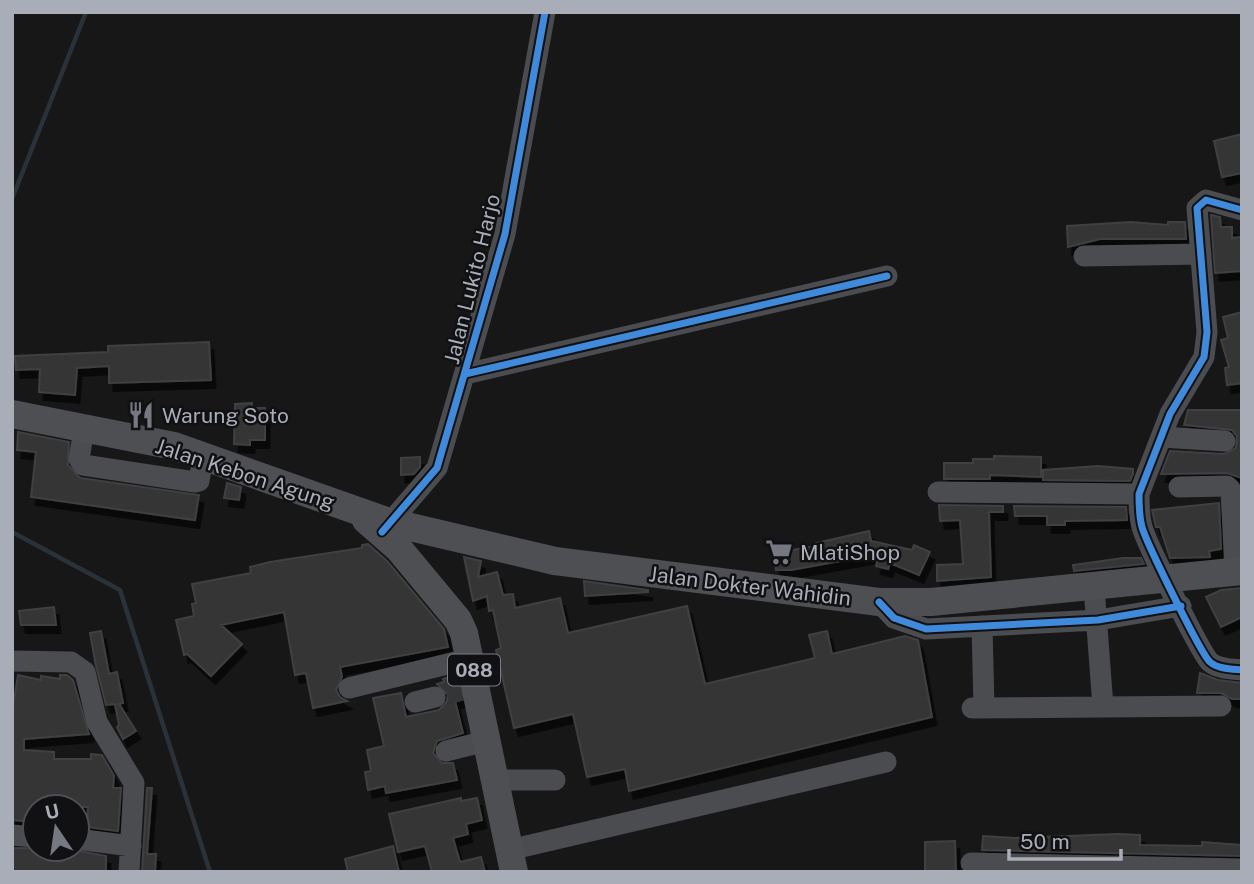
<svg xmlns="http://www.w3.org/2000/svg" width="1254" height="884" viewBox="0 0 1254 884" font-family="'Public Sans',sans-serif">
  <defs>
    <filter id="shadow"><feDropShadow dx="4.5" dy="8" stdDeviation="0" flood-color="#0009"/></filter>
  </defs>
  <rect width="100%" height="100%" fill="#171717"/>
  <g fill="none" stroke-linecap="round" stroke-linejoin="round">
    <path stroke="#2a3239" stroke-width="4.5" d="M12,199L86,12
      M12,532L120,590L210,872"/>
  </g>
  <path fill="#353536" stroke="#3f4043" stroke-width="2" filter="url(#shadow)" d="M1242,134V173L1222,177L1214,141Z
    M1211,215L1220,217L1221,227H1232V238L1242,237V271L1215,273Z
    M1131,222L1168,225V222H1185L1186,239H1100L1068,247L1067,226Z
    M1242,312V383L1227,385L1225,368L1229,367L1221,340L1228,338L1223,317Z
    M209,342L211,380L109,383V366L77,368L75,395L39,392L40,369L16,370L15,356L108,352V346Z
    M252,403V408H265V440H250V445L234,444L235,404Z
    M1188,410H1242V478L1227,473L1161,474L1170,451L1224,454L1236,448L1237,436L1232,430L1184,425Z
    M18,432L69,442L68,465L80,478L199,495L195,520L31,497L36,452L17,450Z
    M994,456L1041,457V477L990,475V479H944V463H973V459H994Z
    M420,457V467L414,474L401,475V458Z
    M1098,466L1133,469V474L1130,481L1043,480V470Z
    M227,483L241,487L239,500L224,498Z
    M1219,503L1221,549L1209,551L1210,557L1170,558L1160,527H1156L1155,523L1152,510Z
    M939,505L1003,506V512H989L991,577L937,581V565L963,564L960,520L940,521Z
    M1014,506L1126,507L1127,520L1065,521V525H1047V516H1015Z
    M869,531L871,541L912,550L914,545L930,552L919,575L890,563L888,569L876,566L879,554L791,570H776L774,553L816,546V543Z
    M368,544L387,561L444,629L448,647L340,667L342,677L336,690L340,697L347,701L313,708L306,673L295,675L284,612L221,625L242,644L211,676L187,654L184,655L176,620L194,616L192,604L196,603L192,584L251,573L250,567L270,562L362,548V545Z
    M464,557L481,561L478,577L497,572L503,595L513,594L515,608L560,598L568,633L687,606L705,684L815,658L809,635L827,631L832,654L905,636L918,640L932,717L629,791L625,769L587,777L573,714L514,728L496,650L501,648L493,610L489,611L487,596L473,601Z
    M1123,558H1141L1144,564L1074,571L1073,565Z
    M584,581L648,590V592L585,596Z
    M1242,588V617L1221,627L1206,597L1221,590Z
    M54,607L56,625H21L19,611Z
    M101,631L109,674L117,672L123,703L119,704L136,731L123,739L117,727L119,725L115,704L106,705L96,666L90,633Z
    M1200,673L1218,680L1242,683V699H1232L1221,693H1197Z
    M18,675L41,680V676L60,679V675H67L73,680L89,734L24,739V750L54,752V759H91V754L102,755L114,776L113,788H121L118,831L87,827L88,807H35V822L12,820V713Z
    M456,675L461,699L455,701L463,733L437,741L433,753L442,763H453L457,780L386,793L385,786L368,790L365,772L371,771L367,750L384,746L373,698L401,693L406,717L439,710L447,701L448,695L437,684L444,682L443,679Z
    M147,788H152L147,854H156L155,872H142Z
    M461,798V801L477,798L482,820L466,824L468,834L453,838L460,862L481,857L485,872H432L425,846L398,852L389,814Z
    M1118,834L1140,835V845L1202,846V842L1242,845V856L982,850L983,836L1015,838Z
    M955,841L956,872H925V842Z
    M393,846L399,872H348L345,859Z
    M12,848L69,849L106,856V872H12Z"/>
  <g fill="none" stroke-linecap="round" stroke-linejoin="round">
    <path stroke="#343537" stroke-width="21" stroke-dasharray="21 10" stroke-linecap="butt" d="M447,694L471,688"/>
    <path stroke="#4b4c50" stroke-width="21" d="M1242,210L1206,200L1197,208L1207,332L1204,357L1170,414L1139,494C1139,505 1139,516 1142,527C1146,542 1201,654 1210,662C1218,669 1232,669 1242,670
      M1084,256L1201,254
      M465,374L887,276
      M84,429L79,459L83,465L195,482L199,481L203,458
      M1161,437L1225,441
      M1179,487L1227,486L1231,490L1235,572
      M938,492L1139,494
      M382,532L437,468L505,234L545,12
      M1094,587L1103,707
      M879,602L894,618L926,629L1098,620L1181,606
      M982,626L984,708
      M12,661L71,662L85,672L97,722L134,783L129,872
      M349,688L472,658
      M415,702L435,697
      M972,708L1221,706
      M446,751L486,741
      M493,780H555
      M12,835L35,837
      M77,839L131,846
      M509,850L886,762
      M971,863L1242,869"/>
    <path stroke="#4d4f52" stroke-width="28" d="M12,414L174,446L389,522L555,561L879,602H931L1242,571
      M366,520L399,549L458,620L464,633L514,872"/>
    <defs>
      <path id="cycleway" d="M1242,210L1206,200L1197,208L1207,332L1204,357L1170,414L1139,494C1139,505 1139,516 1142,527C1146,542 1201,654 1210,662C1218,669 1232,669 1242,670
        M465,374L887,276
        M382,532L437,468L505,234L545,12
        M879,602L894,618L926,629L1098,620L1181,606"/>
    </defs>
    <use href="#cycleway" stroke="#111113" stroke-width="11"/>
    <use href="#cycleway" stroke="#408adc" stroke-width="7"/>
  </g>
  <defs>
    <symbol id="restaurant-bare" viewBox="-9 -9 18 18"><path d="M-5-6h1v4h1v-4h1v4h1v-4h1v5L-1.5 .5V6h-2V.5L-5-1ZM5-6V6H3V1.5H1.5Q1.5-4 5-6Z" fill="#757880" stroke="#111113" stroke-width="2.5" paint-order="stroke"/></symbol>
    <symbol id="supermarket-bare" viewBox="-9 -9 18 18"><path d="M-6-5.5h2.5l.6 2H6L4.5 2H-2.5L-4.4-4H-6ZM-1.5 3.2a1.3 1.3 0 1 0 .1 0ZM3 3.2a1.3 1.3 0 1 0 .1 0Z" fill="#757880" stroke="#111113" stroke-width="2.5" paint-order="stroke"/></symbol>
  </defs>
  <g fill-rule="evenodd">
    <use href="#restaurant-bare" x="122" y="396" width="38" height="38"/>
    <use href="#supermarket-bare" x="760" y="533" width="38" height="38"/>
  </g>
  <g text-anchor="middle" dominant-baseline="central" stroke-width="5" stroke-linejoin="round" paint-order="stroke">
    <rect fill="#111113" stroke="#7b7e86" stroke-width="2" x="448" y="654.5" width="52" height="31" rx="5"/>
    <g font-size="19" font-weight="bold" fill="#a8adb8">
      <text x="474" y="670">088</text>
    </g>
    <g font-size="21" fill="#a8adb8" stroke="#111113">
      <text transform="translate(472 279) rotate(-76)">Jalan Lukito Harjo</text>
      <text transform="translate(245 474) rotate(18)">Jalan Kebon Agung</text>
      <text transform="translate(750 586) rotate(7)">Jalan Dokter Wahidin</text>
    </g>
    <g font-size="21" fill="#a8adb8" stroke="#111113" text-anchor="start">
      <text x="162" y="415">Warung Soto</text>
      <text x="800" y="552">MlatiShop</text>
    </g>
  </g>
  <rect width="1254" height="884" fill="none" stroke="#a8adb8" stroke-width="28"/>
  <g transform="translate(56 828) rotate(347)"><circle r="33" fill="#111113" stroke="#4d4f55" stroke-width="2"/>
  <path d="M0-5L12 26L0 18L-12 26Z" fill="#757880"/>
  <text y="-10" font-size="19" font-weight="bold" text-anchor="middle" fill="#a8adb8">U</text>
  </g>
  <path d="M1009 849v10h112v-10" fill="none" stroke="#a8adb8" stroke-width="3.5"/>
  <text x="1020" y="849" font-size="21" fill="#a8adb8" stroke="#111113" stroke-width="5" paint-order="stroke">50 m</text>
</svg>
